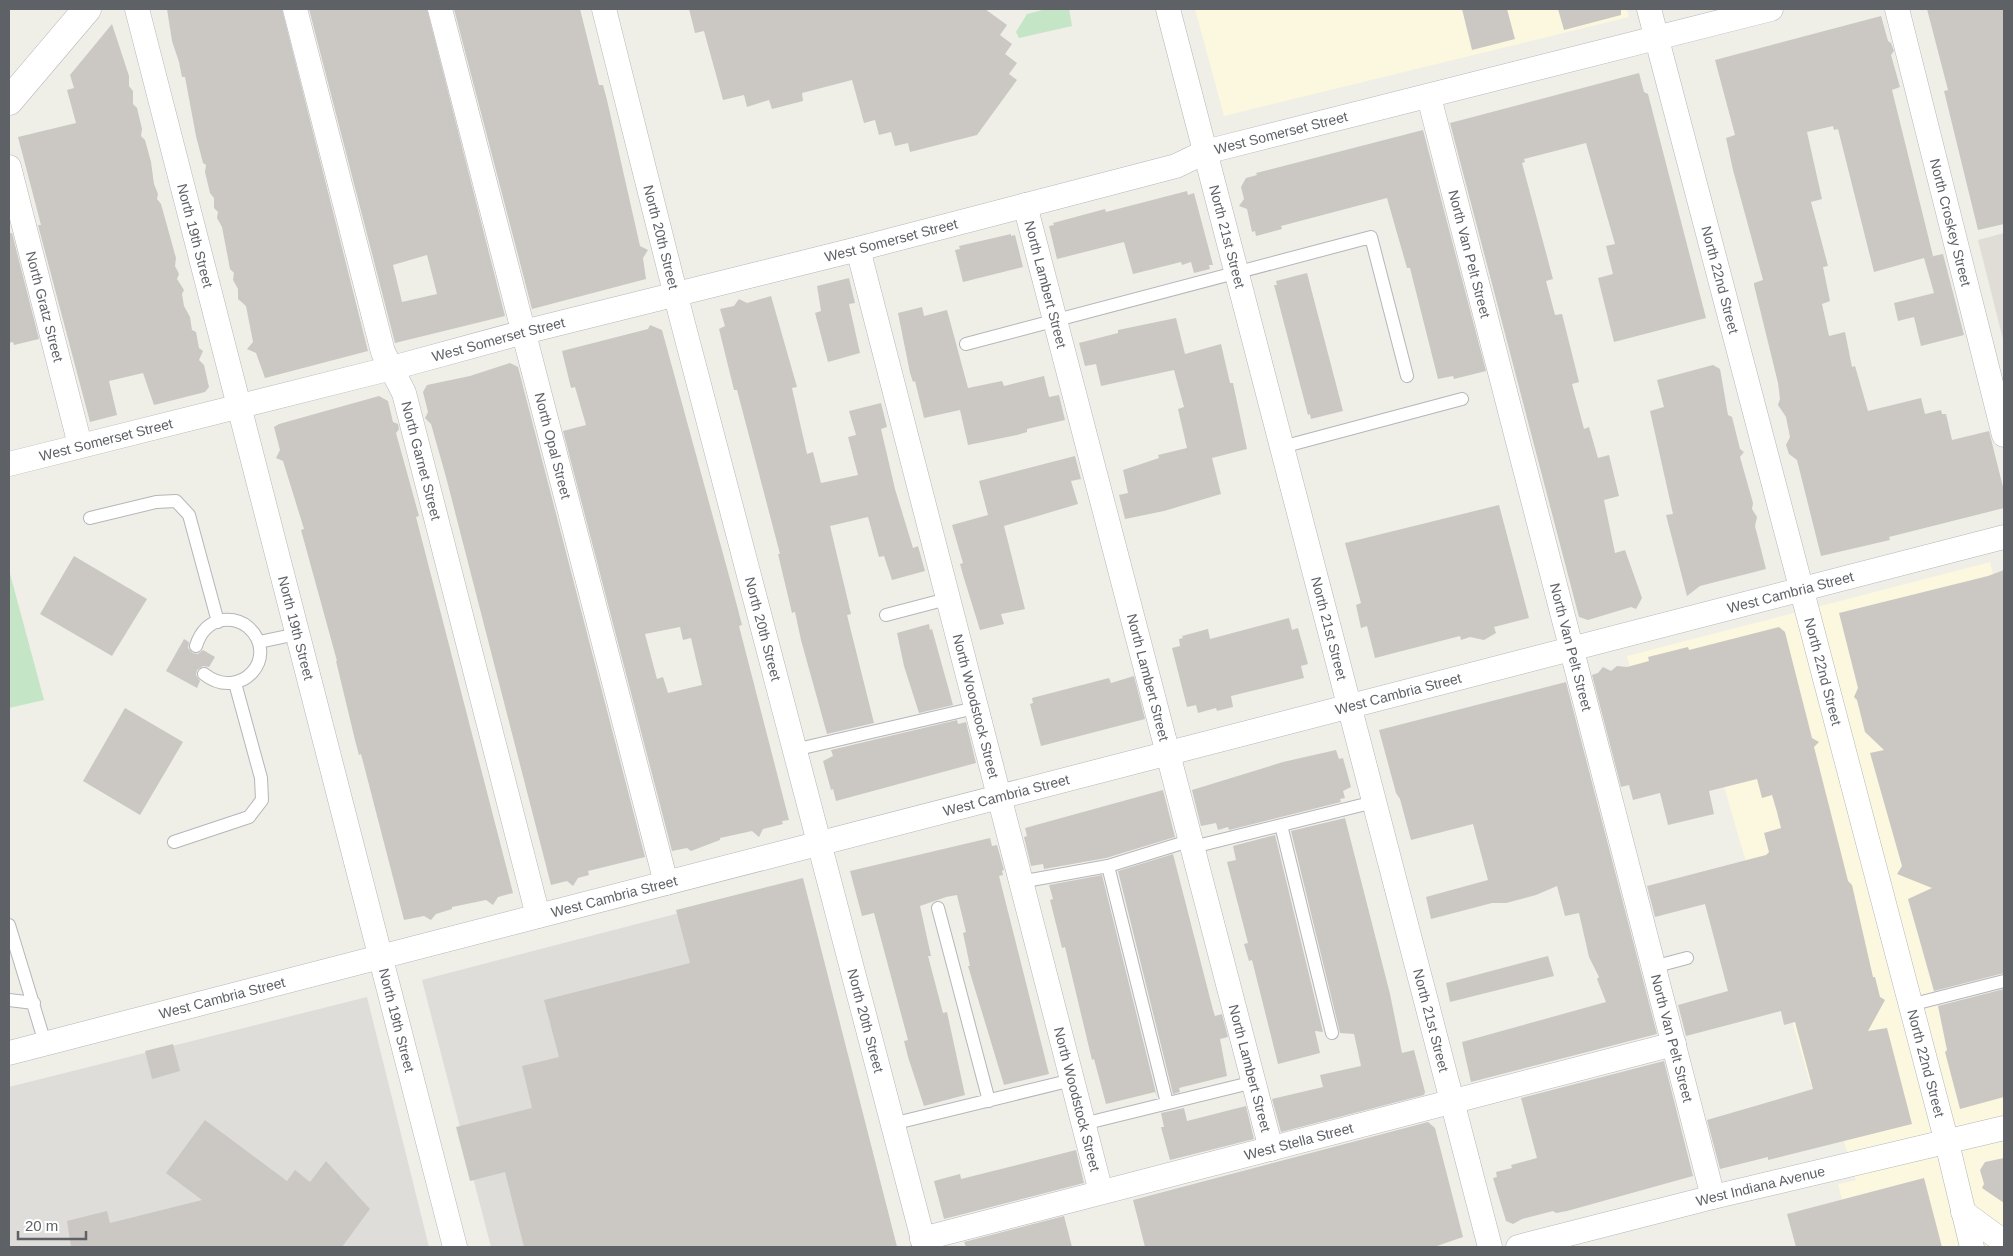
<svg xmlns="http://www.w3.org/2000/svg" width="2013" height="1256" viewBox="0 0 2013 1256" font-family="Arial,sans-serif">
  <rect width="100%" height="100%" fill="#efeee7"/>
  <path fill="#fcf7df" d="M1195,9H1627L1629,17L1224,116Z
    M1990,562L2004,618V840L1997,842L2004,871V919L1920,942L1939,1011L2004,993V1247H1854L1838,1184L1856,1180L1824,1080L1810,1083L1707,728L1648,743L1627,656Z"/>
  <path fill="#deddd9" d="M802,881L897,1247H491L422,980Z
    M367,997L429,1247H9V1087Z"/>
  <path fill="#dfddd5" d="M2004,233V343L1978,240Z"/>
  <path fill="#c5e5c7" d="M1046,9H1069L1072,26L1019,38L1016,32L1027,14Z
    M9,570L44,700L9,708Z"/>
  <path fill="#cbc8c4" fill-rule="evenodd" d="M167,9H282L368,351L265,378L256,353L247,349L253,342L246,306L238,299V289L233,280L234,273L230,269L222,227L217,218L218,212L214,208V198L210,193L205,172L206,165L203,163L196,136L185,77H182L179,62L172,41Z
    M309,9H427L505,316L395,343ZM427,255L437,294L402,302L393,265Z
    M454,9H580L599,85H603L607,100L640,246L648,250L643,258L646,279L532,309Z
    M689,9H985L1007,25L1000,35L1012,44L1005,54L1017,63L1009,74L1017,80L977,135L910,152L908,143L895,146L891,132L879,135L875,120L864,123L852,80L802,93L803,101L772,109L769,100L747,107L744,95L723,100L704,31L695,33Z
    M1462,9H1507L1515,39L1472,50Z
    M1558,9H1621V15L1564,30Z
    M1927,9H2004V224L1978,230L1944,91L1948,90Z
    M1881,16L1888,41L1891,43L1894,51L1891,55L1900,87L1892,90L1933,256L1929,257L1943,254L1964,335L1921,346L1914,317L1898,321L1894,303L1934,293L1924,258L1874,272L1838,129L1834,130L1833,126L1807,132L1822,199L1811,202L1828,266L1823,267L1830,301L1822,304L1829,336L1845,332L1852,367L1855,366L1868,411L1921,398L1925,414L1941,410L1942,414H1946L1952,440L1989,431L2004,491V508L1889,537L1890,540L1821,556L1797,460L1789,454L1786,445L1790,437L1786,417L1778,405L1780,399L1778,383L1754,285V283L1763,280L1733,170L1726,138L1735,135L1715,60Z
    M112,24L129,76V86L133,91V104L137,108L142,129L141,136L145,140L151,162L154,184L158,194L157,199L161,204L176,258L175,266L179,274L177,279L184,290L182,294L184,306L190,317L192,330L196,332L199,348L203,351L199,360L204,365L209,387L205,392L154,405L143,373L109,381L117,415L90,422L38,225H41L18,137L76,123L67,90L74,88L70,75Z
    M1639,73L1644,92L1648,94L1706,318L1614,342L1598,278L1613,274L1606,246L1615,244L1586,143L1524,159L1525,162L1522,163L1553,279L1546,281L1555,315L1562,314L1579,382L1572,384L1584,429L1589,427L1598,458L1609,455L1619,496L1604,500L1615,553L1625,550L1642,598L1636,609L1631,607L1588,620L1579,617L1450,123Z
    M1423,130L1486,371L1454,379L1453,376L1438,379L1410,268H1407L1387,198L1281,226L1282,229L1256,236L1255,231L1252,232L1247,209L1239,206L1244,199L1241,187L1246,178L1257,175L1256,173Z
    M1187,191L1188,195L1194,193L1213,265H1209L1210,269L1194,273L1191,262L1182,265L1181,262L1133,274L1124,242L1057,259L1049,226L1054,225L1053,223L1105,209L1106,212Z
    M9,233H12L39,339L14,345L13,342L9,343Z
    M1011,234V236L1015,235L1023,267L963,282L955,250L960,249L959,246Z
    M1307,273L1343,411L1311,419L1310,414L1308,415L1274,285H1277L1276,281Z
    M849,278L855,303L849,304L860,353L828,362L815,313L821,311L817,286Z
    M771,296L797,387L792,388L807,454L813,452L821,483L858,475L848,437L856,435L849,411L881,403L887,427L881,429L895,489L913,548L918,546L925,571L892,580L884,556L879,557L868,517L830,526L851,614L847,615L874,723L827,734L801,640L795,612L792,613L778,554H780L737,390H734L719,329L725,326L720,309L734,306L739,299L747,303Z
    M922,307L924,316L947,310L968,388L1002,381L1004,386L1044,376L1049,397L1059,395L1065,420L1027,429V432L1017,435L968,445L960,410L924,418L915,381L913,382L910,373L898,313Z
    M1176,318L1185,354L1221,344L1230,383H1233L1247,449L1212,458L1221,494L1164,511L1125,519L1119,495L1128,493L1123,470L1159,458L1158,455L1187,448L1178,409L1184,407L1174,370L1101,386L1096,364L1085,366L1079,343L1118,333V330Z
    M650,325L662,330L731,583L742,625L739,626L789,820L782,821L783,824L763,829L759,837L752,831L720,838V840L691,851L687,848L672,851L563,431L586,425L575,387L571,388L562,351L648,329ZM680,627L683,640L691,638L702,685L668,693L663,677L657,679L645,634Z
    M510,363L518,367L645,857L588,871L589,875L578,878L573,886L567,881L551,885L446,477L431,424L425,418L428,412L423,392L427,385L470,376Z
    M1713,365L1720,369L1728,415L1732,417L1740,449L1744,452L1740,457L1753,503L1752,509L1757,517L1755,526L1766,569L1700,586L1687,596L1666,515L1673,514L1650,411L1664,407L1657,380Z
    M379,396L388,401L393,422L398,424L399,429L396,433L419,516L416,517L513,893L498,897L493,905L486,900L452,907V909L436,914L431,920L424,916L404,920L361,754L359,755L355,740L336,661H337L301,530L304,529L283,461L276,458L280,450L274,427L279,424Z
    M1075,456L1081,479L1071,481L1078,504L1004,526L1025,609L1001,614L1004,624L980,630L963,575L960,564L963,563L952,525L988,515L979,481Z
    M1499,505L1529,618L1494,627L1496,633L1484,640L1470,637L1461,640L1460,636L1375,658L1367,626L1361,628L1356,605L1361,603L1345,543Z
    M74,556L147,599L112,656L40,614Z
    M2004,570V973L1934,991L1908,899L1932,888L1897,874L1902,866L1870,753L1884,750L1865,732L1857,700L1854,697L1858,688L1839,613L1988,576Z
    M1289,618L1292,630L1298,628L1308,664L1301,666L1304,678L1231,696L1233,707L1217,711L1216,708L1198,713L1196,705L1187,707L1172,648L1180,646L1179,639L1183,638L1182,636L1208,629L1210,639Z
    M929,624L930,630L932,629L953,705L919,713L904,666L897,633Z
    M1779,627L1785,632L1812,738L1819,742L1814,747L1840,849L1848,881L1852,885L1873,977H1875L1880,997L1885,1000L1868,1031L1887,1028L1912,1124L1768,1160V1157L1720,1169L1707,1120L1813,1089L1795,1022L1784,1025L1781,1011L1686,1036L1678,1005L1728,991L1705,904L1655,917L1647,886L1766,855L1769,852L1764,833L1781,828L1777,812L1772,795L1762,798L1757,779L1709,791L1714,814L1668,825L1660,793L1633,800L1629,785L1621,787L1592,675L1598,673L1603,667L1611,671L1617,666L1627,667L1649,661L1648,657L1688,647L1689,650Z
    M184,639L189,642L188,648L193,653L198,654L203,650L215,657L209,667L203,666L197,670L196,675L200,681L197,688L166,671Z
    M1134,676L1145,719L1041,746L1030,704L1033,703L1032,698L1109,678L1111,683Z
    M1566,682L1657,1034L1471,1082L1462,1042L1606,1002L1597,979L1599,977L1589,957L1579,913L1565,916L1557,886L1536,895L1506,903H1492L1431,919L1426,897L1488,880L1473,824L1411,840L1400,799L1396,793L1379,730Z
    M125,708L183,742L140,815L83,781Z
    M957,720L958,724L966,722L976,763L836,801L833,789L831,790L823,761L833,756L831,750Z
    M1336,750L1339,759L1343,758L1351,787L1343,791L1345,798L1340,799L1341,802L1229,830L1228,827L1218,830L1216,823L1201,826L1192,790L1283,762Z
    M1163,790L1175,837L1106,858L1044,869L1043,864L1031,866L1024,837L1027,836L1025,828Z
    M1345,818L1390,994L1402,1053L1414,1050L1425,1092L1424,1095L1281,1132L1272,1099L1323,1087L1320,1075L1361,1066L1354,1034L1340,1033L1291,831Z
    M1275,835L1323,1032L1315,1031L1320,1053L1278,1064L1252,960L1249,961L1244,944L1248,943L1227,862L1236,860L1233,846Z
    M990,838L992,846L997,845L1004,870L1002,871L1003,875L999,876L1049,1074L1004,1085L968,966H970L963,933L966,932L957,895L946,897L920,906L931,956H928L943,1013L947,1012L965,1095L924,1106L908,1057L904,1041L908,1040L874,913L862,916L850,871Z
    M1173,854L1213,1010L1215,1016L1222,1014L1228,1037L1220,1039L1227,1076L1179,1088L1180,1092L1173,1094L1118,871Z
    M1102,875L1157,1097L1155,1092L1106,1104L1094,1059L1092,1060L1065,947L1062,948L1050,900L1053,899L1049,885Z
    M803,878L897,1247H524L505,1172L470,1181L456,1127L532,1108L522,1066L559,1057L544,1000L690,963L676,910Z
    M1548,956L1554,976L1450,1002L1446,983Z
    M2004,989V1097L1960,1109L1945,1052L1947,1050L1938,1006Z
    M173,1044L180,1071L152,1079L145,1051Z
    M1664,1061L1693,1176L1567,1211L1556,1213L1553,1211L1522,1219L1513,1224L1506,1221L1493,1178L1497,1177L1496,1172L1512,1168L1511,1165L1537,1158L1521,1098Z
    M1246,1106L1254,1139L1170,1160L1161,1127H1164L1161,1113L1184,1108L1187,1121Z
    M205,1120L287,1181L295,1170L310,1182L326,1161L370,1209L342,1247H71L67,1221L107,1211L110,1223L202,1200L166,1173Z
    M1428,1122L1435,1128L1463,1237L1434,1247H1145L1133,1200Z
    M1076,1150L1084,1183L944,1219L934,1181L960,1174L961,1179Z
    M2004,1158V1203L1982,1188L1984,1184L1980,1170L1985,1162Z
    M1924,1178L1942,1247H1796L1787,1214Z
    M1064,1216L1072,1247H966L964,1242Z"/>
  <g fill="none" stroke-linecap="round" stroke-linejoin="round">
    <defs>
      <path id="lane" d="M966,344L1371,237L1407,376
        M1282,447L1462,399
        M90,518L156,502L176,501L189,515L218,622
        M886,615L947,599
        M259,642L297,634
        M196,646C200,633 208,623 222,620C231,619 241,621 248,627C281,656 241,703 204,674
        M794,750L975,708
        M1281,825L1332,1033
        M174,842L249,817L262,800L261,778L235,683
        M1193,847L1374,802
        M1108,866L1167,1103
        M1020,882L1108,866L1192,840
        M938,908L989,1101
        M9,925L45,1043
        M1653,967L1687,958
        M9,1000L34,1003
        M1910,1005L2004,981
        M892,1124L1072,1080
        M1083,1124L1254,1082"/>
      <g id="street">
        <path id="s1" d="M137,9L455,1247"/>
        <path id="s2" d="M295,9L383,352L404,393L538,916"/>
        <path id="s3" d="M440,9L666,883"/>
        <path id="s4" d="M604,9L681,316L925,1247"/>
        <path id="s5" d="M1168,9L1490,1247"/>
        <path id="s6" d="M1649,9L1947,1143L1972,1247"/>
        <path id="s7" d="M1897,9L2004,435"/>
        <path id="s8" d="M1429,97L1713,1197"/>
        <path id="s9" d="M9,167L80,445"/>
        <path id="s10" d="M1025,205L1271,1149"/>
        <path id="s11" d="M858,249L1101,1192"/>
        <path id="s12" d="M9,464L392,368L524,332L858,249L1176,166L1205,152L1771,9"/>
        <path id="s13" d="M9,1053L2004,537"/>
        <path d="M1963,1212L2004,1242"/>
        <path id="s14" d="M922,1239L1674,1044"/>
        <path id="s15" d="M1518,1247L1713,1197L2004,1128"/>
      </g>
      <path id="secondary" d="M9,101L87,9"/>
    </defs>
    <use href="#lane" stroke="#b4b6ba" stroke-width="14"/>
    <use href="#street" stroke="#b4b6ba" stroke-width="25"/>
    <use href="#secondary" stroke="#b5b8bd" stroke-width="29"/>
    <use href="#lane" stroke="#fff" stroke-width="12"/>
    <use href="#street" stroke="#fff" stroke-width="24"/>
    <use href="#secondary" stroke="#fff" stroke-width="28"/>
  </g>
  <g text-anchor="middle" dominant-baseline="central" stroke-width="4.5" stroke-linejoin="round" paint-order="stroke">
    <g font-size="14" fill="#5e6166" stroke="#fff">
      <text stroke="none"><textPath href="#s12" startOffset="1315">West Somerset Street</textPath></text>
      <text stroke="none"><textPath href="#s7" startOffset="220">North Croskey Street</textPath></text>
      <text stroke="none"><textPath href="#s1" startOffset="234">North 19th Street</textPath></text>
      <text stroke="none"><textPath href="#s4" startOffset="235">North 20th Street</textPath></text>
      <text stroke="none"><textPath href="#s5" startOffset="235">North 21st Street</textPath></text>
      <text stroke="none"><textPath href="#s12" startOffset="910">West Somerset Street</textPath></text>
      <text stroke="none"><textPath href="#s8" startOffset="162">North Van Pelt Street</textPath></text>
      <text stroke="none"><textPath href="#s6" startOffset="280">North 22nd Street</textPath></text>
      <text stroke="none"><textPath href="#s10" startOffset="82">North Lambert Street</textPath></text>
      <text stroke="none"><textPath href="#s9" startOffset="144">North Gratz Street</textPath></text>
      <text stroke="none"><textPath href="#s12" startOffset="505">West Somerset Street</textPath></text>
      <text stroke="none"><textPath href="#s12" startOffset="100">West Somerset Street</textPath></text>
      <text stroke="none"><textPath href="#s3" startOffset="451">North Opal Street</textPath></text>
      <text stroke="none"><textPath href="#s2" startOffset="470">North Garnet Street</textPath></text>
      <text stroke="none"><textPath href="#s13" startOffset="1840">West Cambria Street</textPath></text>
      <text stroke="none"><textPath href="#s1" startOffset="639">North 19th Street</textPath></text>
      <text stroke="none"><textPath href="#s5" startOffset="640">North 21st Street</textPath></text>
      <text stroke="none"><textPath href="#s4" startOffset="640">North 20th Street</textPath></text>
      <text stroke="none"><textPath href="#s8" startOffset="568">North Van Pelt Street</textPath></text>
      <text stroke="none"><textPath href="#s6" startOffset="685">North 22nd Street</textPath></text>
      <text stroke="none"><textPath href="#s10" startOffset="488">North Lambert Street</textPath></text>
      <text stroke="none"><textPath href="#s13" startOffset="1435">West Cambria Street</textPath></text>
      <text stroke="none"><textPath href="#s11" startOffset="472">North Woodstock Street</textPath></text>
      <text stroke="none"><textPath href="#s13" startOffset="1030">West Cambria Street</textPath></text>
      <text stroke="none"><textPath href="#s13" startOffset="625">West Cambria Street</textPath></text>
      <text stroke="none"><textPath href="#s13" startOffset="220">West Cambria Street</textPath></text>
      <text stroke="none"><textPath href="#s4" startOffset="1045">North 20th Street</textPath></text>
      <text stroke="none"><textPath href="#s5" startOffset="1045">North 21st Street</textPath></text>
      <text stroke="none"><textPath href="#s1" startOffset="1044">North 19th Street</textPath></text>
      <text stroke="none"><textPath href="#s8" startOffset="972">North Van Pelt Street</textPath></text>
      <text stroke="none"><textPath href="#s6" startOffset="1090">North 22nd Street</textPath></text>
      <text stroke="none"><textPath href="#s10" startOffset="892">North Lambert Street</textPath></text>
      <text stroke="none"><textPath href="#s11" startOffset="878">North Woodstock Street</textPath></text>
      <text stroke="none"><textPath href="#s14" startOffset="389">West Stella Street</textPath></text>
      <text stroke="none"><textPath href="#s15" startOffset="250">West Indiana Avenue</textPath></text>
    </g>
  </g>
  <rect width="2013" height="1256" fill="none" stroke="#5e6166" stroke-width="20"/>
  <path d="M18 1231v8h68v-8" fill="none" stroke="#5e6166" stroke-width="2.5"/>
  <text x="25" y="1231" font-size="15" fill="#5e6166" stroke="#ffffff" stroke-width="4" paint-order="stroke">20 m</text>
</svg>
